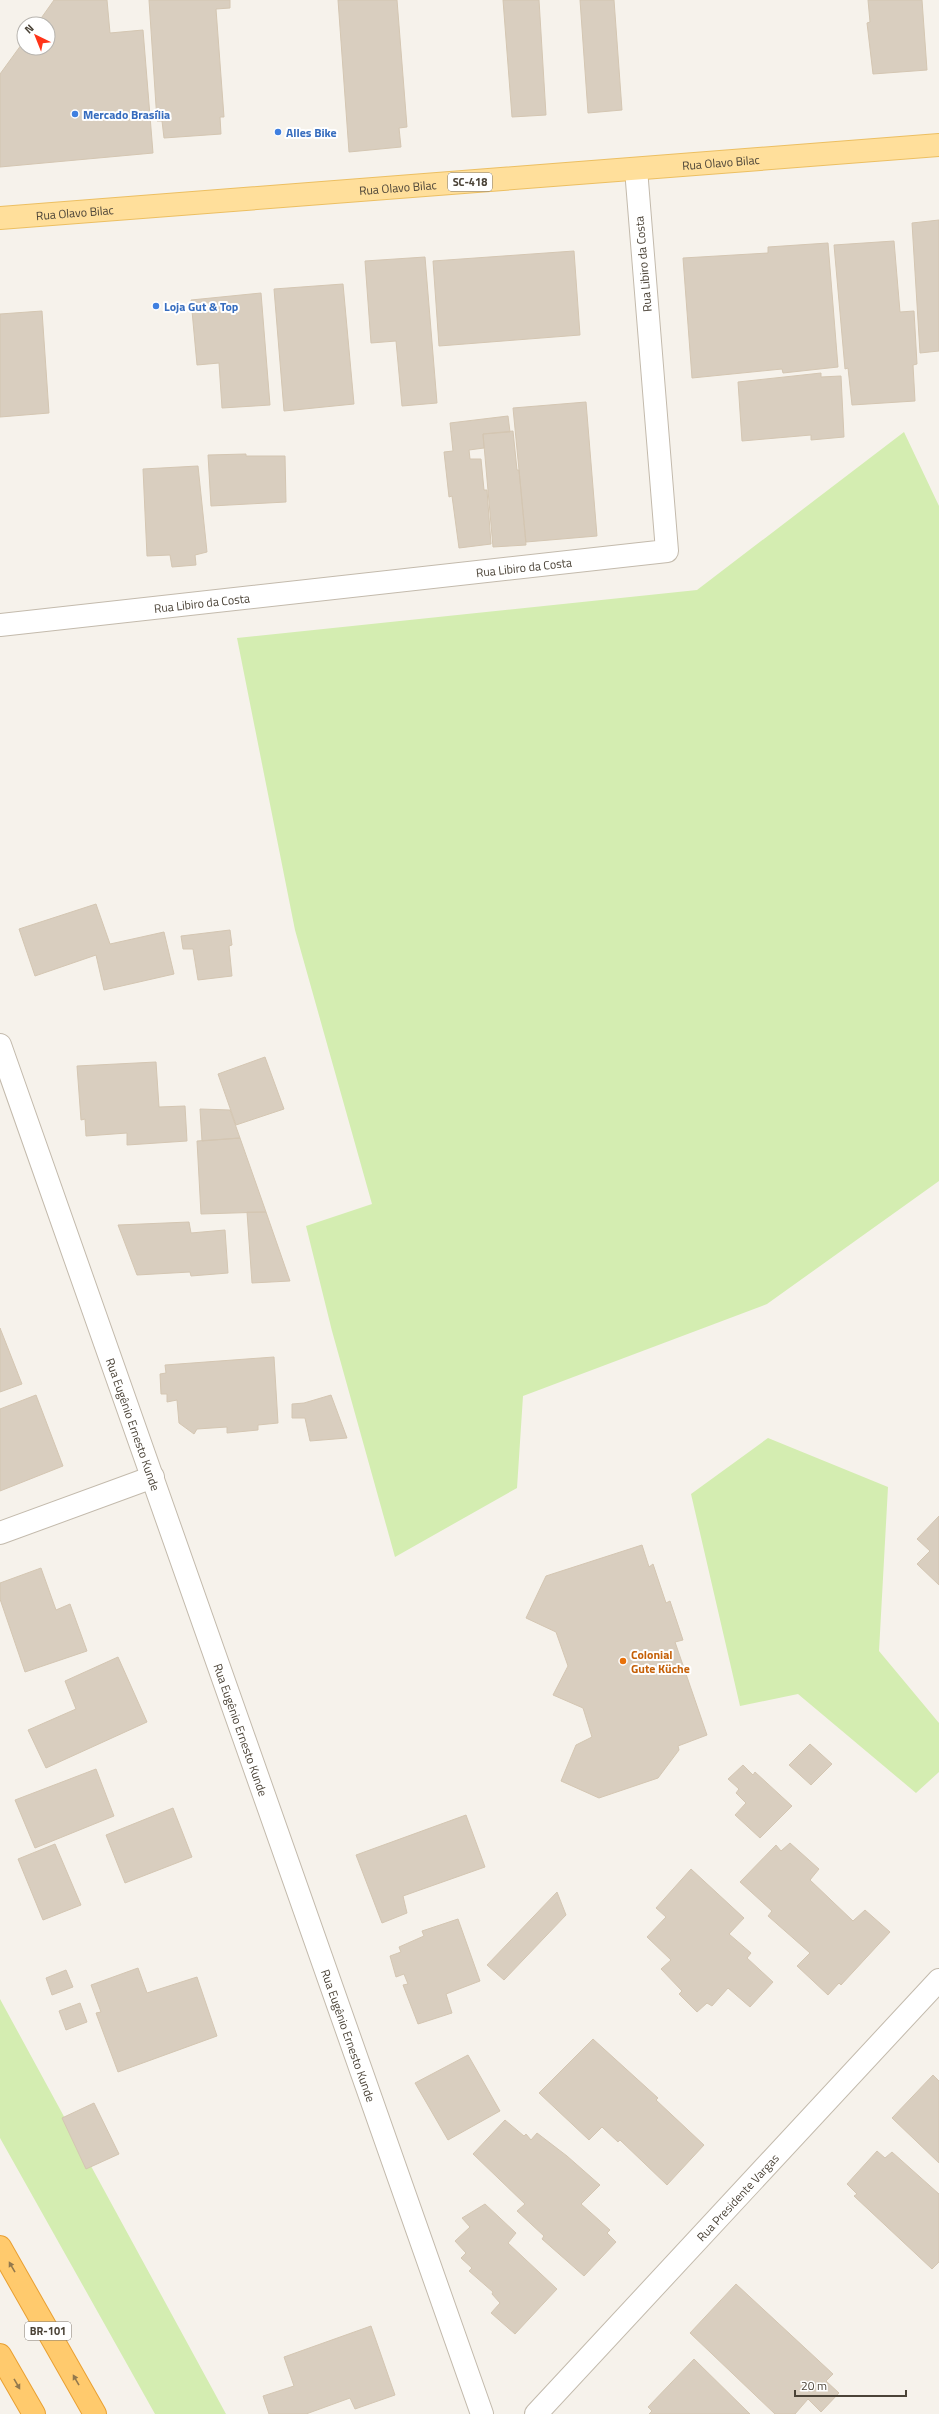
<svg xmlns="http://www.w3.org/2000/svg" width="939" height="2414" viewBox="0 0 939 2414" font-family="'Titillium Web',sans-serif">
  <rect width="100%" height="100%" fill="#f6f2eb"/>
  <path fill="#d4edb1" d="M904,432L939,506V1181L767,1304L523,1396L517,1488L395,1557L332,1331L306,1226L372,1204L295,930L237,638L697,590Z
    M768,1438L888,1487L879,1651L939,1723V1772L916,1793L798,1694L740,1706L691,1494Z
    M0,1999L226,2414H155L0,2138Z"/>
  <path fill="#d9cebf" stroke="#d4c6b2" d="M54,0H107L110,33L143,30L153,153L0,167V74L24,41V48H48V24H37Z
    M149,0H230V8L216,9L224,117H220L221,134L164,138L162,121H157Z
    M338,0H397L407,127L399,128L401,147L349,152Z
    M503,0H539L546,115L512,117Z
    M580,0H614L622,110L588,113Z
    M868,0H922L927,70L873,74L867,23L870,22Z
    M939,220V351L920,353L912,223Z
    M894,241L900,312L914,311L917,364L913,365L915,401L852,405L848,368L845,369L834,245Z
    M828,243L838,367L783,373L782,369L692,378L683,258L768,253V247Z
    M574,251L580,335L439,346L433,261Z
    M425,257L437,403L402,406L396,341L371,343L365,261Z
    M343,284L354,404L284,411L274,289Z
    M261,293L270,405L222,408L219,363L197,365L191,300Z
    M42,311L49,413L0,417V314Z
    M821,373V377L841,376L844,437L811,440V435L742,441L738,382Z
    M586,402L597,536L526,542L513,408Z
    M508,416L510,432L483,434L484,448L469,450L470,459H481L484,490H487L491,544L459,548L452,496L449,497L444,452L453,451L450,423Z
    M513,431L517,470H519L526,545L493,547L483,434Z
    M246,454V456H285L286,502L211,506L208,455Z
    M198,466L207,552L195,555L196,565L172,567L170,555L147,556L143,469Z
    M96,904L110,944L164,932L174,974L104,990L96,955L35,976L19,929Z
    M230,930L232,945L229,946L232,976L198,980L193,949H183L181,936Z
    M265,1057L284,1109L236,1125L218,1074Z
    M156,1062L159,1107L185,1106L187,1141L127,1145V1133L86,1136L85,1119L81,1120L77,1066Z
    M200,1109L230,1110L240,1138L202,1141Z
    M240,1138L266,1212L201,1214L197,1141Z
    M247,1212H266L290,1281L252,1283Z
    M189,1222L191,1233L225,1230L228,1273L191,1276L190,1272L137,1275L118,1225Z
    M0,1328L22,1384L0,1392Z
    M274,1357L278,1423L258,1425V1430L227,1433V1427L197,1429L194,1434L179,1423L177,1400L167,1402V1394H161L160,1374L166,1373L165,1365Z
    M36,1395L63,1466L0,1491V1409Z
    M331,1395L347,1438L310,1441L305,1418H292V1404L304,1403Z
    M939,1516V1585L917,1564L930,1551L917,1539Z
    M642,1545L649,1567L653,1564L666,1603L670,1601L683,1640L675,1642L707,1735L678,1746L679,1750L658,1778L599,1798L561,1781L576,1745L592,1737L583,1708L553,1695L568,1666L556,1632L526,1618L546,1576Z
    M41,1568L56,1610L70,1604L87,1651L25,1672L0,1599V1583Z
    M118,1657L147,1722L46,1768L28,1730L76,1709L65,1681Z
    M810,1744L832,1764L811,1785L789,1765Z
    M743,1765L753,1775L755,1772L792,1806L760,1838L735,1815L746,1803L736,1793L739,1789L728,1779Z
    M96,1769L114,1816L35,1848L15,1800Z
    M173,1808L192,1857L125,1883L106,1835Z
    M466,1815L485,1867L403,1896L407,1913L382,1923L356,1855Z
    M790,1843L819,1869L810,1880L853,1921L865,1910L890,1932L841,1985L839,1983L828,1995L797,1966L810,1953L768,1916L772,1911L740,1882L776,1845L781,1851Z
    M55,1844L81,1905L43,1920L18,1859Z
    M691,1869L744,1918L729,1934L751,1953L747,1958L773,1982L750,2007L728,1988L712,2006L707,2003L697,2012L679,1994L682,1991L661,1969L671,1960L647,1937L666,1917L656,1908Z
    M557,1892L566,1915L504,1980L487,1965Z
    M458,1919L480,1981L446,1994L452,2013L418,2024L403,1985L408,1984L404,1974L396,1977L390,1956L401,1952L399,1947L424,1936L422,1931Z
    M138,1968L147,1993L197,1977L217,2036L118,2072L96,2013L101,2012L91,1985Z
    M66,1970L73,1987L52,1995L46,1978Z
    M80,2003L87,2022L66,2030L59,2011Z
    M593,2039L658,2098L656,2100L704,2145L667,2185L620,2140L618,2142L602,2127L589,2140L539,2093Z
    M468,2055L500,2111L448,2140L415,2083Z
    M933,2075L939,2081V2163L892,2118Z
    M94,2103L119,2154L86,2169L62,2118Z
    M505,2120L524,2136L526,2134L531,2140L537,2133L567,2156L600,2185L581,2204L610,2230L607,2233L616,2242L584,2276L542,2239L544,2236L517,2211L525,2204L473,2154Z
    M877,2151L885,2158L892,2152L939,2194V2262L932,2269L854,2196L857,2194L847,2184Z
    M485,2204L516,2233L508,2243L557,2289L515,2334L491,2313L500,2303L492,2294L493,2292L469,2271L472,2268L461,2258L466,2253L455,2241L470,2227L462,2218Z
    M736,2284L833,2374L826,2381L839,2393L821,2412L808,2399L795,2414H775L690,2333Z
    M371,2326L395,2395L355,2409L350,2398L306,2414H269L263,2396L294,2386L284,2357Z
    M694,2359L750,2414H649L652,2411L648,2407Z"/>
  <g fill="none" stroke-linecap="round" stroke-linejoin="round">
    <defs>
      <g id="minor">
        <path id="s1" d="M0,625L667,551L636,169"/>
        <path d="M0,1533L153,1477"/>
      </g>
      <g id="tertiary">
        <path id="s2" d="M0,1045L482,2414"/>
        <path id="s3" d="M536,2414L939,1980"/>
      </g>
      <g id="primary">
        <path id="s4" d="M0,218L939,145"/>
      </g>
      <path id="motorway" d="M0,2247L95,2414
        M0,2355L34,2414"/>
    </defs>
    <use href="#minor" stroke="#c3baac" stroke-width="24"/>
    <use href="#tertiary" stroke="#c3baac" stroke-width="24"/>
    <use href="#primary" stroke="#ecbf62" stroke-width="24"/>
    <use href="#motorway" stroke="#e9a032" stroke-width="24"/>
    <use href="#minor" stroke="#fff" stroke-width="22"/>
    <use href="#tertiary" stroke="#fff" stroke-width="22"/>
    <use href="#primary" stroke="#ffdf9b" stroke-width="22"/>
    <use href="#motorway" stroke="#ffca6d" stroke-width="22"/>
  </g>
  <defs><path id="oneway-solid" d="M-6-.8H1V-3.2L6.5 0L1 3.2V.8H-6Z"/></defs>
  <g fill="#93794d">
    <use href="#oneway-solid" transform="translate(12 2267) rotate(-120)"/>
    <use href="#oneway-solid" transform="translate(76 2380) rotate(-120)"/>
    <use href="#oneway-solid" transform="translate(17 2384) rotate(60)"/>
  </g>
  <g fill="#3f7fe0" stroke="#fff" stroke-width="1.5">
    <circle cx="75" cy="114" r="4"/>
    <circle cx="278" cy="132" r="4"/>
    <circle cx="156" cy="306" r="4"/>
  </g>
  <circle fill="#e8710a" stroke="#fff" stroke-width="1.5" cx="623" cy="1661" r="4"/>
  <g text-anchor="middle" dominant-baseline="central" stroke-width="4" stroke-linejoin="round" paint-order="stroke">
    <g fill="#fff" stroke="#817b73" stroke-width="1">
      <rect x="448" y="173" width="44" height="18" rx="3"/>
      <rect x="25" y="2322" width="46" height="18" rx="3"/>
    </g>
    <g font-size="11" font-weight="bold" fill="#4b4337">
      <text x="470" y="182">SC-418</text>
      <text x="48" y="2331">BR-101</text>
    </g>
    <g font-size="12" font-weight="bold" fill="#366cbe" stroke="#fff" text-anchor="start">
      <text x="83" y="114">Mercado Brasília</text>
      <text x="286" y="132">Alles Bike</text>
      <text x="164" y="306">Loja Gut &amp; Top</text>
    </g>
    <g font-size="12" fill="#4b4337" stroke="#fff">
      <text stroke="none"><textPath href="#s4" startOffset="723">Rua Olavo Bilac</textPath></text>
      <text stroke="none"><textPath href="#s4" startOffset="399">Rua Olavo Bilac</textPath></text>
      <text stroke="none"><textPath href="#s4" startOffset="75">Rua Olavo Bilac</textPath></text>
      <text transform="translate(643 264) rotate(-95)">Rua Libiro da Costa</text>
      <text stroke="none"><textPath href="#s1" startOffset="527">Rua Libiro da Costa</textPath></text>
      <text stroke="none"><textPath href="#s1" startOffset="203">Rua Libiro da Costa</textPath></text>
      <text stroke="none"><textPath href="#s2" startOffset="402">Rua Eugênio Ernesto Kunde</textPath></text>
      <text stroke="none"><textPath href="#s2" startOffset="726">Rua Eugênio Ernesto Kunde</textPath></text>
      <text stroke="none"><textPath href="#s2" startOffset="1050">Rua Eugênio Ernesto Kunde</textPath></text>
      <text stroke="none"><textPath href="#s3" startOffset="296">Rua Presidente Vargas</textPath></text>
    </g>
    <g font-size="12" font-weight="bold" fill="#c56008" stroke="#fff" text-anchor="start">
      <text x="631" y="1654">Colonial<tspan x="631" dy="14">Gute Küche</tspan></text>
    </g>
  </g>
  <g transform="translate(36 36) rotate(317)"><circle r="19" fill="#ffffff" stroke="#b7b4af"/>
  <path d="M0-3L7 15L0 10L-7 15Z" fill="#ff3419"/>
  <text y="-6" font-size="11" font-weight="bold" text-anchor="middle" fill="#4b4337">N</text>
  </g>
  <path d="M795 2390v6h111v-6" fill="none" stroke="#4b4337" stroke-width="2"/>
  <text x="801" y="2390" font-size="12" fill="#4b4337" stroke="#ffffff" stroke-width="3" paint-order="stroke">20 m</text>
</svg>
